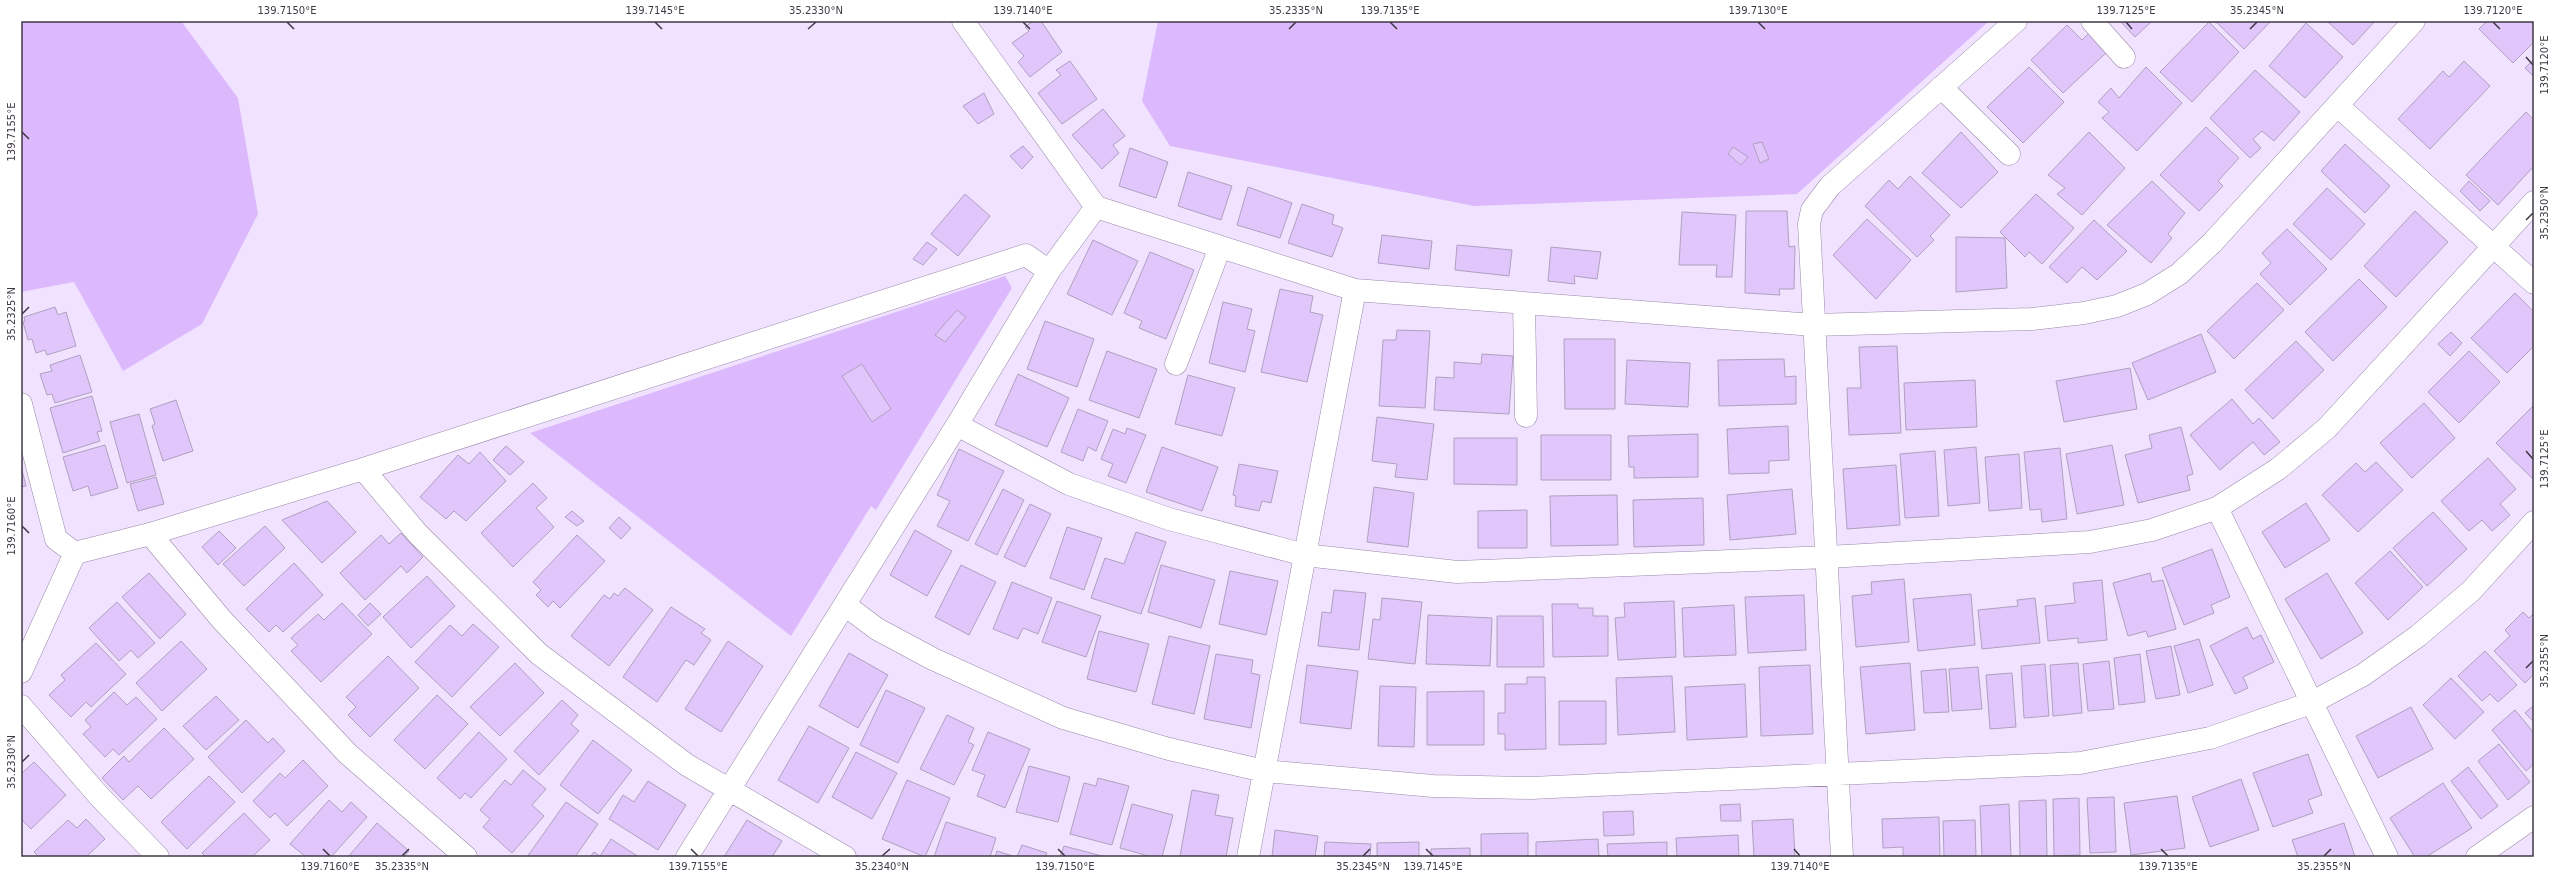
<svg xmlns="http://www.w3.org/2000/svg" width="2555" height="878" viewBox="0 0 2555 878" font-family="'DejaVu Sans',sans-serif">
  <rect width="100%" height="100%" fill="#f1e3ff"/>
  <path fill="#dcb9fd" d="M21,21H181L238,98L258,214L202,324L123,371L74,282L21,292Z
    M1158,21H1989L1797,194L1474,206L1170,146L1142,101Z
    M1005,276L1012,288L876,510L871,506L791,636L530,433Z"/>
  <path fill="#e0c6fa" stroke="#b0a0c0" d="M1033,21H1041L1062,52L1030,77L1018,62L1024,56L1012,43L1029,31L1025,27Z
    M2120,21H2152L2135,37Z
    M2215,21H2271L2244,49Z
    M2327,21H2375L2353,45Z
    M2487,21H2530L2534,25V42L2513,63L2479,29Z
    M2209,22L2239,52L2192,102L2160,72Z
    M2306,23L2343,57L2305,98L2269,66Z
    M2067,25L2082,40L2089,33L2106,53L2063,93L2031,60Z
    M2534,59V77L2525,68Z
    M1070,61L1097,99L1062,124L1038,93L1061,75L1056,70Z
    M2464,61L2490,86L2430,149L2398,119L2443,71L2449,77Z
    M2029,67L2064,102L2023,143L1987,107Z
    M2146,67L2182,103L2137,151L2102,118L2109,112L2098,102L2111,88L2119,98Z
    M2255,70L2300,112L2274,141L2262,131L2253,139L2261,148L2250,158L2210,118Z
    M984,93L994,114L978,124L963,106Z
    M1103,109L1125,136L1113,145L1119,153L1102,169L1072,135Z
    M2526,112L2534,120V166L2498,205L2466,175Z
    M2206,127L2239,158L2218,181L2223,186L2199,211L2160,175Z
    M1961,132L1998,172L1961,208L1922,173Z
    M2089,132L2125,168L2082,215L2057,194L2065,188L2048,175Z
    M1762,142L1769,159L1760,163L1753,144Z
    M2345,144L2390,186L2365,213L2321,171Z
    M1023,146L1033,157L1022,169L1010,156Z
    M1733,147L1748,157L1741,165L1728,154Z
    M1130,148L1168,162L1156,198L1119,186Z
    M1188,172L1232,186L1221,220L1178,206Z
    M1910,176L1950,215L1930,236L1934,240L1917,257L1865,206L1889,180L1898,189Z
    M2152,181L2185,213L2168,234L2172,238L2151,263L2107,225Z
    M2469,181L2490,201L2480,211L2460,191Z
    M1248,187L1292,203L1280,238L1237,225Z
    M2327,188L2365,224L2331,260L2293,224Z
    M965,194L990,216L958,256L931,234Z
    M2036,194L2074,228L2042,264L2029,252L2025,257L2000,232Z
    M1302,204L1334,215L1332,224L1343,228L1332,257L1288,243Z
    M1746,211H1787L1789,247L1795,246L1794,289H1779L1780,295L1745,293Z
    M2415,211L2448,242L2396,297L2364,266Z
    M1682,212L1736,215L1732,277H1716L1717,265H1679Z
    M1867,219L1911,260L1876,299L1833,255Z
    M2094,220L2127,251L2097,280L2082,267L2067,283L2049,267Z
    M2287,229L2327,269L2290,305L2260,274L2271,263L2262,253Z
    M1382,235L1432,241L1429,269L1378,263Z
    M1956,237L2005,238L2007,288L1956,292Z
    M1093,240L1138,261L1112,315L1067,294Z
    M927,242L937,249L923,265L913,259Z
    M1457,245L1512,250L1509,276L1455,270Z
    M1551,247L1601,252L1597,279L1574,276L1575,284L1548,281Z
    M1150,252L1194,270L1166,339L1139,328L1142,321L1124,313Z
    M2359,279L2387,307L2333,361L2305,332Z
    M2257,283L2284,310L2234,359L2207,331Z
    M1280,289L1313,296L1310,312L1323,315L1307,382L1261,372Z
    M2515,293L2534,312V346L2507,373L2471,338Z
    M1223,302L1252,309L1247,329L1255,331L1245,372L1209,363Z
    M55,307L58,315L66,312L76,346L47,355L45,350L36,353L32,339L28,340L23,322L25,321L24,317Z
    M957,310L966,317L945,342L935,335Z
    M1045,321L1094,339L1077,387L1027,369Z
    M1397,330L1430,331L1425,408L1379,406L1383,340H1396Z
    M2451,332L2462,343L2450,356L2438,344Z
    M2201,334L2216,372L2148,400L2132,363Z
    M1564,339H1615V409H1565Z
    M2296,341L2324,370L2273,419L2245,390Z
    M1897,346L1901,433L1849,435L1847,388H1861L1859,347Z
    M1107,351L1157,369L1139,418L1089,400Z
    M2469,351L2500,382L2459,423L2428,392Z
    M1482,354L1513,356L1509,414L1434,410L1436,377L1454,378V362L1481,364Z
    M80,355L92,392L55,403L52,394L47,395L40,374L52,371L50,365Z
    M1784,359L1785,377L1796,376V404L1719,406L1718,360Z
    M1627,360L1690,363L1688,407L1625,404Z
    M862,364L891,409L872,422L842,376Z
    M2130,368L2137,409L2064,422L2056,381Z
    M1018,374L1069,398L1047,447L995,425Z
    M1188,375L1235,388L1222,436L1175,424Z
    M1975,380L1977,427L1906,430L1904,383Z
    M92,396L102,431L97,432L100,441L63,453L50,408Z
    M2232,399L2253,424L2259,418L2280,442L2264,455L2253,442L2220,470L2190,435Z
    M176,400L193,451L163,461L152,426L155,424L150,409Z
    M2424,403L2455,438L2412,478L2380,443Z
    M2532,407L2534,408V480L2496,443Z
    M1078,409L1108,421L1096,451L1088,447L1083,461L1061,452Z
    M139,414L156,475L127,483L110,422Z
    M1377,417L1434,424L1427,480L1395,477L1397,464L1372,461Z
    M1788,426L1789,460L1769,461V473L1729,474L1727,429Z
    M2181,427L2193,474L2187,476L2190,490L2138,503L2125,455L2152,448L2149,435Z
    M1127,428L1146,435L1126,483L1108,476L1113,464L1101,459L1113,429L1125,434Z
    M1698,434V477L1634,478V467H1629L1628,436Z
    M1541,435H1611V480H1541Z
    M1454,438H1517V485L1454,484Z
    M105,445L118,488L91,496L88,486L73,491L63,457Z
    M2112,445L2124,505L2077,514L2066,454Z
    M506,446L524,462L510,475L493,460Z
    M1162,447L1218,467L1202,511L1146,492Z
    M1976,447L1980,503L1948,506L1944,450Z
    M2060,448L2067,519L2042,522L2041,509L2030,510L2024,452Z
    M959,449L1004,471L968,541L937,526L950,501L937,495Z
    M1935,451L1939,516L1905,518L1900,454Z
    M480,452L506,481L466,521L454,511L446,519L420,497L458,455L469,464Z
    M2019,454L2022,508L1989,511L1985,457Z
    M2488,458L2516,489L2500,504L2510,515L2492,531L2482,520L2469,531L2441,501Z
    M2376,462L2403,490L2358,532L2322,495L2356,463L2365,472Z
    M1239,464L1278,471L1271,503L1262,501L1259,511L1235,506L1236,496L1233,495Z
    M1896,465L1900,525L1847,529L1843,469Z
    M21,466L26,486L21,487Z
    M156,477L164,504L138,511L130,484Z
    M533,483L547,498L536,508L554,527L513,567L481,533Z
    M1374,487L1414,493L1408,547L1367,542Z
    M1003,489L1024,500L997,555L975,544Z
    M1792,489L1796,534L1730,540L1727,495Z
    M1617,495L1618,545L1551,546L1550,496Z
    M1703,498L1704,545L1634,547L1633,500Z
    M327,501L356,532L322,563L282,520Z
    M2306,503L2330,540L2285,568L2262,532Z
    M1030,504L1051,514L1025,567L1004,557Z
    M1527,510V548H1478V511Z
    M572,511L584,521L577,526L565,517Z
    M2433,512L2467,549L2427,586L2393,548Z
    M619,517L631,528L621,539L609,528Z
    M265,526L285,548L244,586L223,564Z
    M1067,527L1102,538L1084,590L1050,578Z
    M915,530L952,551L927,596L890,575Z
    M219,531L236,548L218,565L202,547Z
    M1136,532L1166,542L1141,614L1091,598L1105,558L1124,564Z
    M401,533L423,557L407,573L401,566L365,600L340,573L381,535L389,544Z
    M577,535L605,561L560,608L553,601L548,607L536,595L541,590L533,582Z
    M2212,549L2230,597L2211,605L2214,613L2184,625L2162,568Z
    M2390,551L2423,587L2388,620L2355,583Z
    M294,563L323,595L283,632L276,625L269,632L246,609Z
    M961,565L996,582L969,635L935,617Z
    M1161,565L1215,580L1201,628L1148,612Z
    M1230,571L1278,581L1266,635L1219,624Z
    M149,573L186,614L160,639L122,597Z
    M2150,573L2152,582L2163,580L2176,629L2148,637L2146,631L2128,636L2113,583Z
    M2327,573L2363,633L2321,659L2285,599Z
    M427,576L455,606L411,648L383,617Z
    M1904,579L1909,642L1856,647L1852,596L1872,594L1871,582Z
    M2102,580L2107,640L2078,643V638L2048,641L2045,606L2075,603L2073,583Z
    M1012,582L1052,598L1038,634L1023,628L1018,639L993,629Z
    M625,588L653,610L609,666L571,636L604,595L610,599L614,593L618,596Z
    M1334,590L1366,593L1359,650L1318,646L1322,612L1331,613Z
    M1971,594L1975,645L1918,651L1913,599Z
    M1804,595L1806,650L1748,653L1745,597Z
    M1382,598L1422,602L1415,664L1368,659L1373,619L1380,620Z
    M2035,598L2040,643L1982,649L1978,610L2018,606L2017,600Z
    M1057,601L1101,616L1086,657L1042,642Z
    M1674,601L1676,657L1618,660L1615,618L1625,617L1624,603Z
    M117,602L155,643L138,658L131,650L119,661L89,628Z
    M342,603L372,634L321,682L291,651L298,645L291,638L318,614L324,620Z
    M370,603L381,614L368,626L358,615Z
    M1552,604H1578V608H1593V616H1608V656L1553,657Z
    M1734,605L1736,655L1684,657L1682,608Z
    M671,607L705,629L701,633L711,640L694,665L686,660L657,702L623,677Z
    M2523,612L2529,618L2534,613V674L2525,683L2494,651L2510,636L2505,630Z
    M1428,615L1492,618L1490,666L1426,664Z
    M1497,616H1543L1544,667H1497Z
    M473,624L499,647L452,697L415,662L450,625L462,636Z
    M2247,627L2253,639L2261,635L2274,662L2243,677L2248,688L2235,694L2210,646Z
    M1099,631L1149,644L1136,692L1087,679Z
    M1169,636L1210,646L1194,714L1152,704Z
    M2199,639L2213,685L2188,693L2174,646Z
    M181,641L207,669L162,711L136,683Z
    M728,641L763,666L721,732L685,709Z
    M96,643L126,674L91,707L86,702L71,717L49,695L65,680L61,675Z
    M2171,646L2180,695L2156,699L2146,651Z
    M2485,651L2517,685L2498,702L2490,694L2482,701L2458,676Z
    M849,653L888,675L858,728L819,706Z
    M1216,654L1253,660L1251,673L1260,675L1251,728L1204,719Z
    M2140,654L2145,702L2119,705L2114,658Z
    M388,656L419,688L370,737L348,715L356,707L346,697Z
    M2109,661L2114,709L2088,711L2083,664Z
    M515,663L544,693L500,736L470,707Z
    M1910,663L1915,730L1866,734L1860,667Z
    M2078,663L2082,713L2053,716L2050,665Z
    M2045,664L2049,716L2024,718L2021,666Z
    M1307,665L1358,671L1351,729L1300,723Z
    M1810,665L1813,734L1761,736L1759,667Z
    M1978,667L1982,709L1952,711L1949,669Z
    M1946,669L1949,712L1924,713L1921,671Z
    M2012,673L2016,727L1990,729L1986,675Z
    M1672,676L1675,732L1618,735L1616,678Z
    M1527,677H1545L1546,749L1505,750V734H1498V713H1505V684H1527Z
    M2451,678L2484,712L2455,739L2423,705Z
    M1745,684L1747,737L1687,740L1685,687Z
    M1380,686L1416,687L1414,747L1378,746Z
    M886,690L925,708L898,763L860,745Z
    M1484,691V745H1427V692Z
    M114,692L127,705L136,697L157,719L119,755L113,749L105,757L83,734L91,727L85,720Z
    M437,695L468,724L425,769L394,740Z
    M216,696L239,720L206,750L183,726Z
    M562,700L578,715L571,724L579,731L539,775L514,751Z
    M1559,701H1606V744L1559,745Z
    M2534,705V722L2525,713Z
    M2411,707L2433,749L2378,778L2356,736Z
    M2515,710L2534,733V764L2526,771L2492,730Z
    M947,715L974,728L968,742L974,745L954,785L920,769Z
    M246,720L268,743L273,738L285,751L242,793L208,757Z
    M809,726L849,748L818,803L778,780Z
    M164,728L194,759L151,799L138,786L123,800L102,778L124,756L129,762Z
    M479,732L507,759L471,798L465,793L460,799L437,778Z
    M988,732L1030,749L1005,808L977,796L985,775L972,770Z
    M593,740L632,770L598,814L560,785Z
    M2499,744L2530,782L2508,800L2478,761Z
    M856,752L897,773L872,819L832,797Z
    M2308,754L2322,795L2308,800L2313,813L2273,827L2253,773Z
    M303,760L328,786L287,826L275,813L270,818L253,801L280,773L285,778Z
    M34,762L66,795L31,829L21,819V774Z
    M1029,766L1070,777L1058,822L1016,812Z
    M2468,767L2498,806L2481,819L2451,781Z
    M523,770L546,789L532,805L544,816L512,853L483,827L490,819L480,810L505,780L511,785Z
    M209,776L235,802L187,849L161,822Z
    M1098,778L1129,786L1112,845L1070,834L1084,783L1096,786Z
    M2241,779L2259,830L2210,847L2192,797Z
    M907,780L950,798L925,857L882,839Z
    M648,781L686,805L658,850L609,819L623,795L634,802Z
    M2443,783L2472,828L2426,857H2415L2390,818Z
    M1192,790L1219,795L1215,815L1233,818L1226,857L1180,856Z
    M2177,796L2185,848L2131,855L2124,803Z
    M2114,797L2116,852L2090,853L2087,798Z
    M2079,798L2080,855L2054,856L2053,799Z
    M329,800L342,812L351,802L367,817L331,857H306L290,844Z
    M2046,800L2047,857H2020L2019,801Z
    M566,802L598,824L575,857H527Z
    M1132,804L1173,815L1162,857H1152L1120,848Z
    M1740,804L1741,821H1721L1720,805Z
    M2009,804L2011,857H1982L1980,806Z
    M1633,811L1634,835L1604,836L1603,812Z
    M244,813L270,840L252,857H206L202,853Z
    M1939,817L1940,857H1903V847L1883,848L1882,819Z
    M86,819L105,839L86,857H39L34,852L68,820L77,828Z
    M1793,819L1795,857H1754L1752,821Z
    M747,820L782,841L772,857H724Z
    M1975,820L1976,857H1944L1943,821Z
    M946,822L996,838L990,857H934Z
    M377,823L409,851L404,857H348Z
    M2344,823L2355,857H2298L2292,840Z
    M1275,830L1318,836L1315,857H1272Z
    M1528,833V857H1481V834Z
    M1738,835L1739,857H1677L1676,838Z
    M611,839L639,857H590L594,852L600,856Z
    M1598,839L1599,857H1536V842Z
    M1325,842L1371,844L1370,857H1324Z
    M1419,842V857H1377V843Z
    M1667,842V857H1608L1607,844Z
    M1022,845L1047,853L1045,857H1017Z
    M1064,846L1106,857H1060Z
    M1470,848V857H1431V849Z
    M997,851L1016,857H995Z"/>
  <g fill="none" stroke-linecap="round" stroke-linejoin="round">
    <defs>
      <path id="minor" d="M963,21L1096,207L1355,290L1813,325L2032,319L2084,313L2117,306L2147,294L2179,274L2212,243L2414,21
        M2092,21L2124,57
        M1941,87L2009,154
        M2338,106L2534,283
        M1524,303L1526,416
        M1176,364L1220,247
        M21,404L56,539L75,553
        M957,425L1069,484L1169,519L1305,555L1457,572L1828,557L2090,542L2152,530L2217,508L2278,469L2327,428L2534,202
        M363,469L418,534L539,654L687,765L845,857
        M2217,508L2387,857
        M150,534L222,620L348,754L466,857
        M845,605L877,629L933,659L1063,718L1169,749L1264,771L1433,786L1531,788L2080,763L2210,738L2311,703L2363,675L2418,636L2471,591L2534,522
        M21,672L75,553L150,534L363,469L1026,255L1049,271
        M21,706L99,796L158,857
        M687,857L957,425L1049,271L1096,207
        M1248,857L1355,290
        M1842,857L1809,224L1812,210L1830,186L2016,21
        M2477,857L2534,817"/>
    </defs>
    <use href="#minor" stroke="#9989a9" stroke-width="23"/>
    <use href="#minor" stroke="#fff" stroke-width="22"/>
  </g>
  <path fill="none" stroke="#3f3845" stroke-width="1.5" d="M287,22L294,29M655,22L662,29M1023,22L1030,29M1390,22L1397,29M1758,22L1765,29M2126,22L2132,29M2493,22L2500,29M808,29L816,22M1289,29L1296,22M2250,29L2257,22M2526,57L2533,65M22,132L29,139M2526,220L2533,213M22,314L29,307M2526,451L2533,459M22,526L29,533M2526,668L2533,661M22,762L29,755M323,849L330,856M691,849L698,856M1058,849L1065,856M1426,849L1433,856M1794,849L1800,856M2161,849L2168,856M402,856L409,849M882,856L890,849M1363,856L1370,849M2324,856L2331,849"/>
  <rect width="2555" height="878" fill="none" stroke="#ffffff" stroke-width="44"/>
  <rect x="22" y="22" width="2511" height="834" fill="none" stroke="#3f3845" stroke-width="1.5"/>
  <g font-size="10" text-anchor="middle" fill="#3f3845">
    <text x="287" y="14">139.7150°E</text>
    <text x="655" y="14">139.7145°E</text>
    <text x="816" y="14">35.2330°N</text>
    <text x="1023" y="14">139.7140°E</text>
    <text x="1296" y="14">35.2335°N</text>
    <text x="1390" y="14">139.7135°E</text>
    <text x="1758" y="14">139.7130°E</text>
    <text x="2126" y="14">139.7125°E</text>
    <text x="2257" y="14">35.2345°N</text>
    <text x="2493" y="14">139.7120°E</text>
    <text transform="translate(2544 65) rotate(-90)" y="4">139.7120°E</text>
    <text transform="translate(11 132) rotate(-90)" y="4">139.7155°E</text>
    <text transform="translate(2544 213) rotate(-90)" y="4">35.2350°N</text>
    <text transform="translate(11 314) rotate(-90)" y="4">35.2325°N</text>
    <text transform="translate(2544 459) rotate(-90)" y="4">139.7125°E</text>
    <text transform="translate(11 526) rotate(-90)" y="4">139.7160°E</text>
    <text transform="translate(2544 661) rotate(-90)" y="4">35.2355°N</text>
    <text transform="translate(11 762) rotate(-90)" y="4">35.2330°N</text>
    <text x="330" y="870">139.7160°E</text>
    <text x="402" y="870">35.2335°N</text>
    <text x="698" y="870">139.7155°E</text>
    <text x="882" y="870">35.2340°N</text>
    <text x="1065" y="870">139.7150°E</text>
    <text x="1363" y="870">35.2345°N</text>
    <text x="1433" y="870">139.7145°E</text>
    <text x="1800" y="870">139.7140°E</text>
    <text x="2168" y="870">139.7135°E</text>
    <text x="2324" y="870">35.2355°N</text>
  </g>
</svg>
